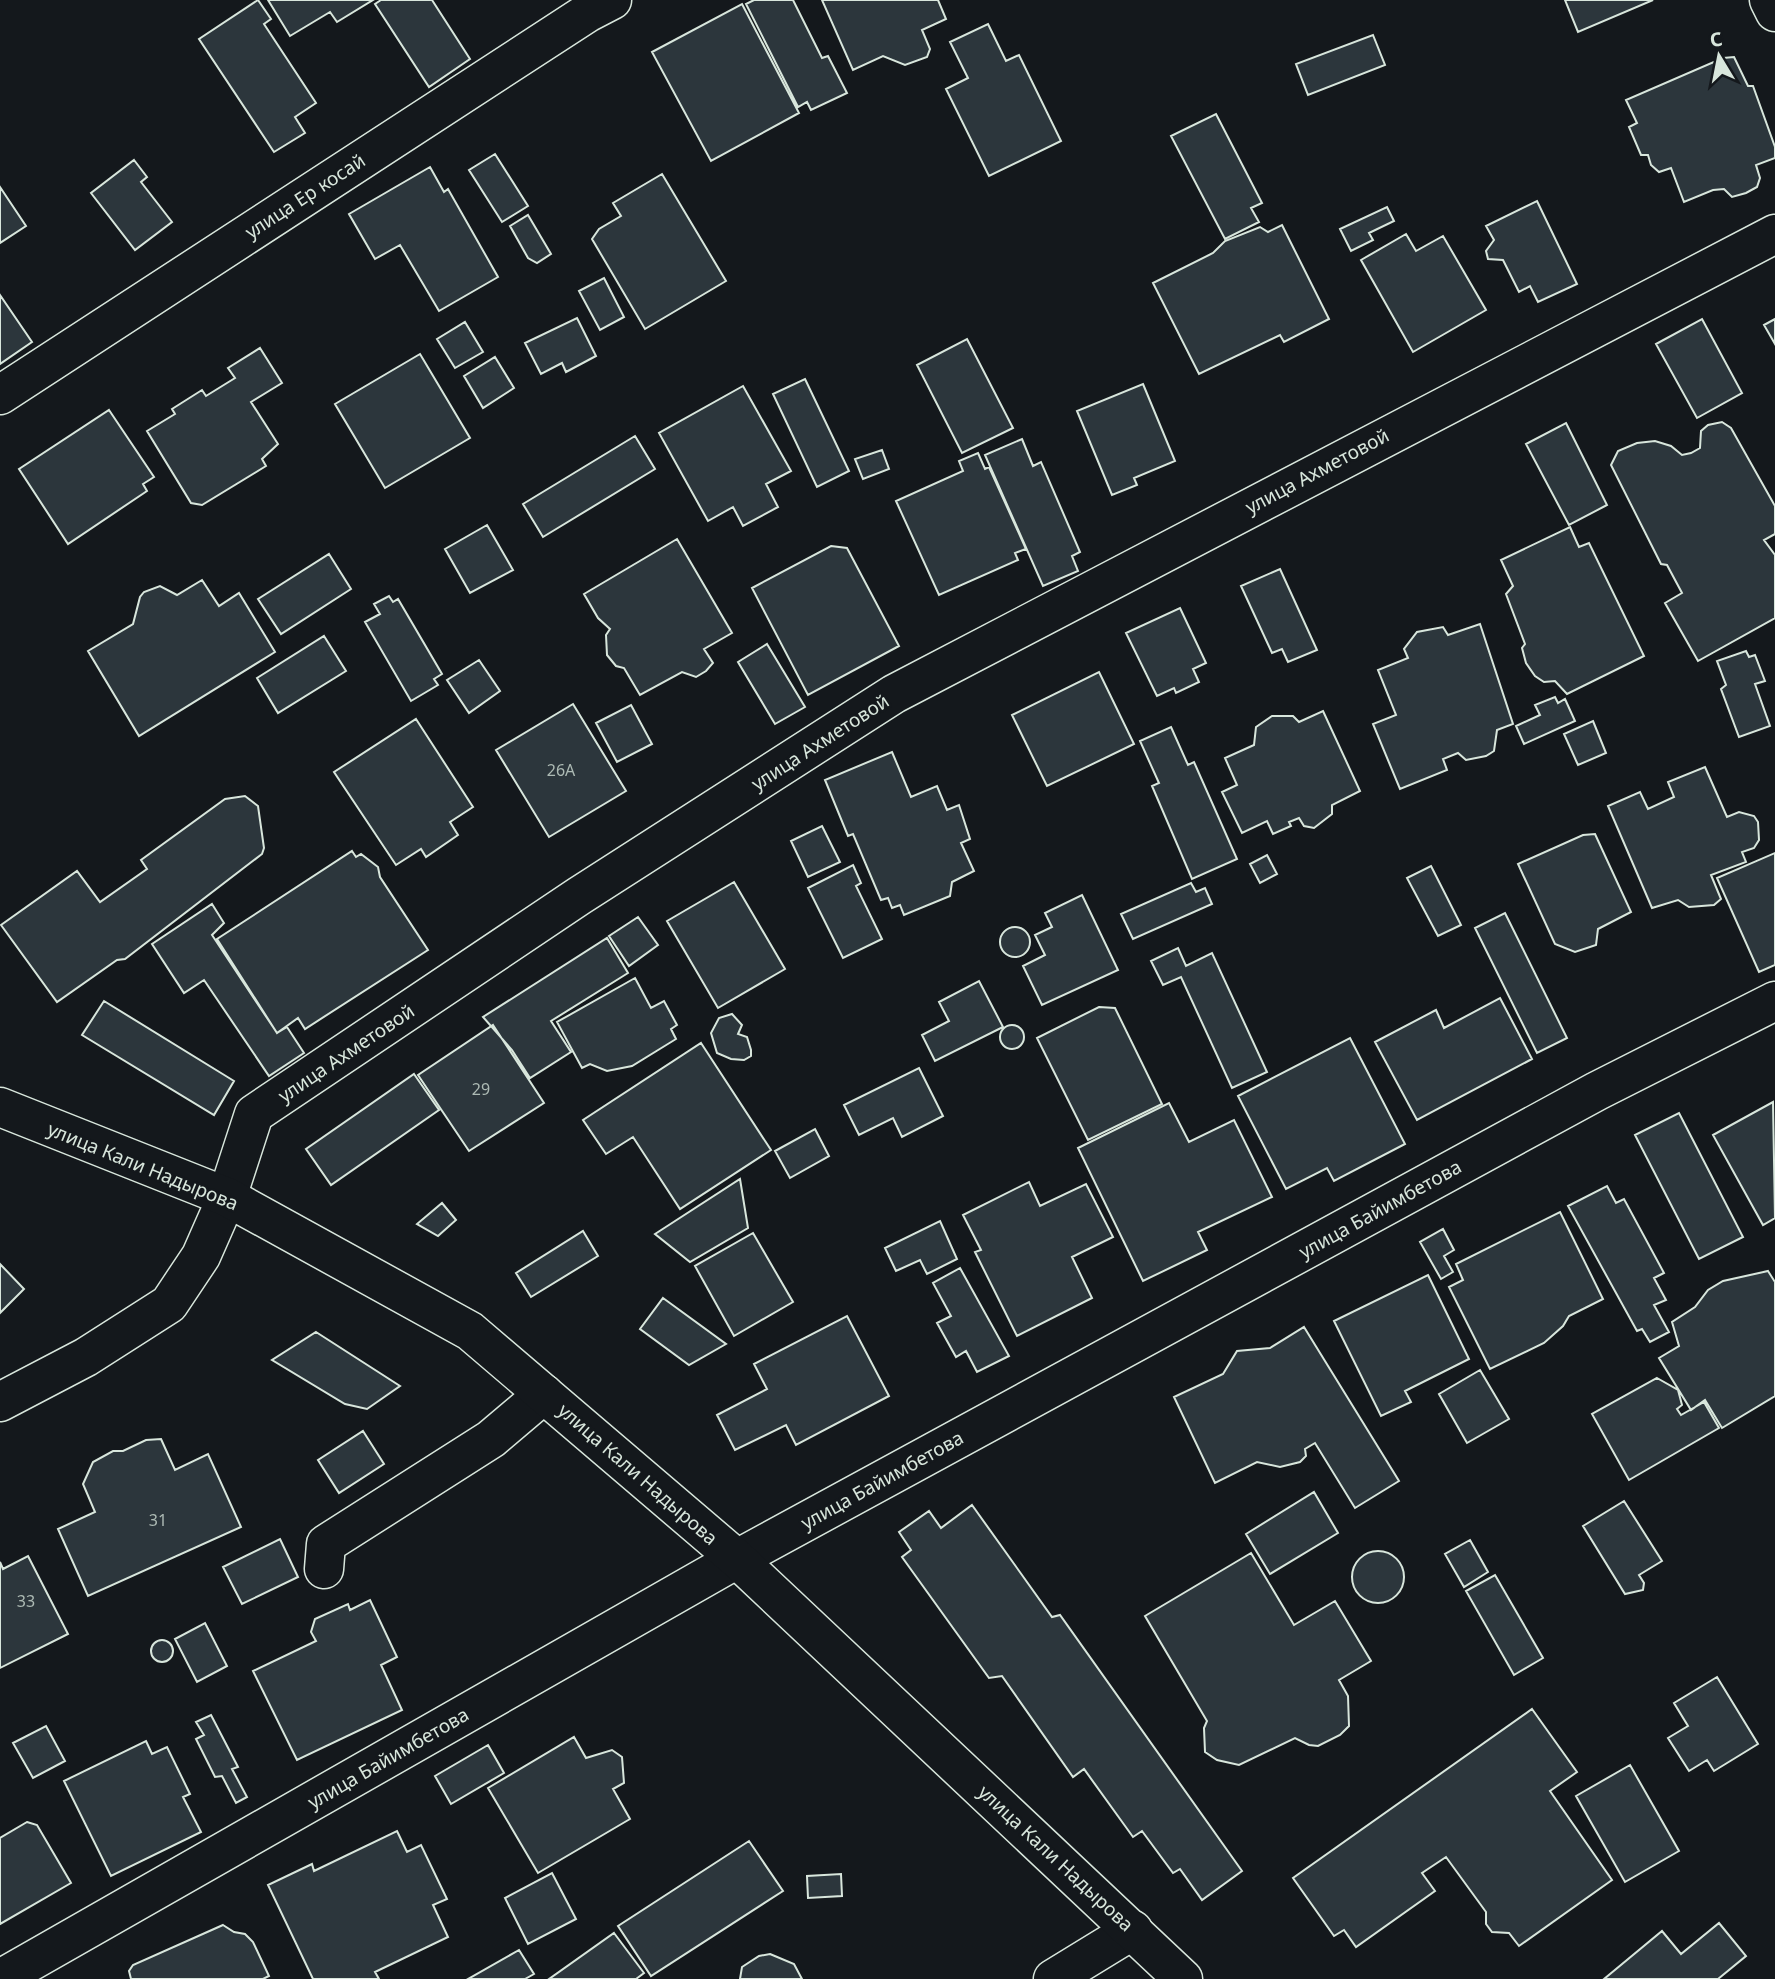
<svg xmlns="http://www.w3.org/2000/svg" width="1775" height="1979" viewBox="0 0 1775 1979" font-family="'Noto Sans',sans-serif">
  <rect width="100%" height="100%" fill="#14181c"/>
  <path fill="#2c363c" stroke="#d8e6dc" stroke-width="2" d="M258,0L271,19L264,24L316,103L295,117L305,133L274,152L199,39Z
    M268,0H373L337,22L330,12L290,36Z
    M381,0H432L470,59L429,87L375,4Z
    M754,0H793L822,58L828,56L847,93L811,110L807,102L798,107L746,4Z
    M822,0H938L946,19L922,30L930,49L927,57L905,65L883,56L853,70Z
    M1565,0H1653L1578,32Z
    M742,4L799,113L711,161L652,52Z
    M988,24L1006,61L1019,55L1061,141L989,176L946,89L968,78L950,42Z
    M1373,35L1385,65L1308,95L1296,64Z
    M1734,57L1748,86H1753L1775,147V158L1756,165L1760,178L1757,187L1746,193L1732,197L1724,189L1713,190L1684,202L1671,168L1659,172L1651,165L1648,155H1641L1629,127L1637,123L1626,100L1723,58Z
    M1216,114L1262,203L1251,208L1259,222L1225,239L1171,136Z
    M495,154L528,206L502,222L469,170Z
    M134,160L147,177L141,182L172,222L135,250L91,193Z
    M430,167L444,192L448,189L498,277L439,311L400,245L375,259L349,214Z
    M662,174L726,281L645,329L592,239L599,229L621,216L613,203Z
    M0,187L26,226L0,243Z
    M1537,201L1577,284L1538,302L1530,286L1519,292L1503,260L1488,259L1486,251L1494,240L1486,226Z
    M1387,207L1394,221L1369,233L1373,240L1351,251L1340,229Z
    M528,215L551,254L537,263L528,258L510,226Z
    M1282,225L1329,319L1284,342L1280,335L1199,374L1153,283L1213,253L1225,241L1260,227L1268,232Z
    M1406,234L1416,251L1443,236L1486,310L1413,352L1361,260Z
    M604,278L624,317L600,330L579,291Z
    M0,295L32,342L0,364Z
    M577,318L596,356L566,372L562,363L541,374L525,343Z
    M1702,319L1742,393L1697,418L1656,344Z
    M1775,319V344L1764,325Z
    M465,322L483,352L455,368L437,339Z
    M967,339L1013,428L962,453L917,365Z
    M260,348L282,383L251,402L278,444L262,459L266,466L202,505L191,503L147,431L175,414L172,409L202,390L206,396L235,378L228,368Z
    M420,354L470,438L385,488L335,404Z
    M495,357L514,388L483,408L464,376Z
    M805,379L849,471L817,487L773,394Z
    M1143,384L1175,461L1134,478L1137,485L1112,495L1077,411Z
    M743,386L791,471L766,484L778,507L743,526L733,507L708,521L659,433Z
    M109,410L154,477L143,484L147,491L68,544L19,469Z
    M1722,422L1731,428L1775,506V534L1764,540L1775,555V618L1698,661L1665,603L1682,593L1667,565L1661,564L1611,465L1618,451L1637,443L1655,441L1671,446L1682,455L1691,453L1700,448L1701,431L1708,425Z
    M1566,423L1607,505L1569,525L1526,444Z
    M635,436L655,469L543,537L523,504Z
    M1022,439L1033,466L1041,462L1080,552L1072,556L1078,571L1043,586L985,455Z
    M882,450L889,469L863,479L855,459Z
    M978,453L985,469L989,467L1026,549L1015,553L1018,560L939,595L896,501L963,471L959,461Z
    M487,525L513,570L470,593L445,549Z
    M1570,527L1579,547L1589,543L1644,656L1567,694L1555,681L1544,682L1535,676L1526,663L1522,648L1525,644L1506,594L1513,586L1501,560Z
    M677,539L732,633L704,649L713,663L706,671L696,677L682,672L640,695L624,668L616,666L607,655L606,635L610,629L598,618L584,594Z
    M831,546L847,548L899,646L808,695L752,588Z
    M329,554L351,589L281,634L258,599Z
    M1280,569L1317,650L1288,662L1282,649L1272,653L1241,586Z
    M202,580L219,606L239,593L275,652L139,736L88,651L133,624L140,597L144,592L160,586L177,595Z
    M389,596L393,602L398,599L442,674L434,679L438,685L411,701L365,622L380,614L374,604Z
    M1180,608L1206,663L1193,669L1199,682L1176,693L1174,688L1157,696L1126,633Z
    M1480,624L1513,724L1497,730L1494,751L1486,756L1466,760L1458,753L1443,759L1447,770L1400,789L1373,724L1396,715L1378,670L1408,658L1404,649L1417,632L1443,627L1448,635Z
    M324,636L346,671L278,713L257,678Z
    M767,644L805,707L775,724L738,662Z
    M1746,651L1749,657L1755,655L1765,681L1755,684L1770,726L1739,737L1721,689L1726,685L1717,661Z
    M479,660L500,691L469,713L447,680Z
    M1099,672L1134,744L1047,786L1012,715Z
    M1555,697L1558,703L1565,699L1575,721L1524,744L1516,726L1540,715L1535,705Z
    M573,704L626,791L549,837L496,750Z
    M631,705L652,744L617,762L596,723Z
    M1323,711L1360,791L1332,805V814L1314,828L1304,826L1299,818L1289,822L1291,826L1273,834L1267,821L1242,833L1222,792L1237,785L1225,758L1254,745L1256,727L1272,716H1293L1299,722Z
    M416,719L473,807L450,822L458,835L426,857L421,849L396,865L334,772Z
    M1593,721L1606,753L1578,765L1564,734Z
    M1171,727L1188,765L1194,762L1237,859L1192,879L1152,786L1159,783L1140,741Z
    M892,752L911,797L937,786L947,810L959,805L970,839L961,843L974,871L952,882L950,896L904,915L900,905L892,908L888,898L881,900L853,834L848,836L825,780Z
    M1705,767L1727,817L1739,812L1754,816L1758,822L1759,840L1754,848L1742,852L1746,862L1711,875L1721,899L1714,905L1689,907L1678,900L1652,908L1608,806L1640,792L1648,809L1674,797L1668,782Z
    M245,796L258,806L264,848L262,854L125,959L117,960L57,1002L1,925L77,871L100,902L147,869L141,860L225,799Z
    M822,826L840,862L808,877L791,841Z
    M1595,834L1631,912L1598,929L1596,945L1575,952L1555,944L1518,864L1583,835Z
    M352,851L356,857L361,854L378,867L380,877L428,950L305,1029L298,1018L277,1033L217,939Z
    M1775,853V965L1759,972L1717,878Z
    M1267,855L1277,874L1260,883L1250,864Z
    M853,865L861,883L856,886L882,939L843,958L808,888Z
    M1431,866L1461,925L1438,936L1407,878Z
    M734,882L785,969L718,1008L667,921Z
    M1191,883L1196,892L1205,888L1212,904L1133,939L1121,914Z
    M1082,895L1118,970L1042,1005L1023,966L1045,955L1035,935L1052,927L1045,913Z
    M212,904L224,923L212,935L277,1033L287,1027L304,1053L269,1076L204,980L184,993L152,944Z
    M1505,913L1567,1038L1537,1053L1475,928Z
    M638,917L658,945L629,966L609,936Z
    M1000 942a15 15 0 1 1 30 0a15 15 0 1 1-30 0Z
    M607,938L628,973L551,1021L571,1052L530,1078L512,1050L483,1017Z
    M1178,948L1186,966L1212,953L1267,1072L1232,1088L1181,977L1163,985L1151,961Z
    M635,978L651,1008L664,1001L677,1025L671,1029L676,1039L632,1066L607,1071L590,1064L582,1068L557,1022Z
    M979,981L1003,1027L935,1061L922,1035L949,1021L939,1002Z
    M1500,998L1532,1059L1417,1120L1375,1042L1436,1010L1444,1028Z
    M104,1001L234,1081L214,1115L82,1035Z
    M1099,1007L1115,1008L1162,1104L1088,1140L1037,1038Z
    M732,1014L742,1025L738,1034L747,1037L751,1050V1056L744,1060L731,1059L717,1053L711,1033L719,1018Z
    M1000 1037a12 12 0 1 1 24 0a12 12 0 1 1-24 0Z
    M493,1025L544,1103L469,1151L418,1075Z
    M1350,1038L1405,1144L1334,1181L1327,1168L1286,1189L1238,1096Z
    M701,1043L771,1150L680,1209L633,1137L606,1154L583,1120Z
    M919,1068L943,1116L902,1137L893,1118L859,1135L844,1105Z
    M414,1074L439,1110L331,1185L306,1149Z
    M1773,1102L1775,1218L1763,1225L1713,1135Z
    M1169,1103L1189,1142L1234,1120L1272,1197L1198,1232L1207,1250L1143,1281L1078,1148Z
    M1679,1113L1743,1237L1699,1259L1635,1135Z
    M815,1129L829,1156L790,1178L775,1151Z
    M740,1179L748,1228L690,1262L655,1234Z
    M1029,1182L1040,1206L1086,1184L1113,1237L1072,1257L1092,1298L1017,1336L975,1252L981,1250L963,1215Z
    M1607,1186L1616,1203L1624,1199L1664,1273L1654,1278L1666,1300L1654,1305L1669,1332L1650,1342L1642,1329L1637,1331L1568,1206Z
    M442,1203L456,1220L438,1236L417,1224Z
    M1560,1212L1603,1299L1569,1316L1563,1326L1544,1343L1490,1369L1449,1287L1463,1280L1456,1264Z
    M940,1221L957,1259L927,1274L920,1260L896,1271L885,1248Z
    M1443,1229L1454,1250L1444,1256L1453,1272L1441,1279L1420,1242Z
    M583,1231L598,1256L531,1297L516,1273Z
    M753,1233L793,1302L734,1336L695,1266Z
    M0,1264L24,1289L0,1313Z
    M960,1268L1009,1356L977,1372L966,1351L956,1357L937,1323L951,1316L933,1283Z
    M1768,1271L1775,1282V1396L1722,1428L1705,1400L1691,1410L1659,1358L1679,1346L1672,1322L1695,1307L1708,1290L1723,1281Z
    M1428,1275L1469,1359L1405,1391L1411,1402L1381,1416L1334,1321Z
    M663,1298L726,1344L689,1365L640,1329Z
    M847,1316L889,1396L796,1445L786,1425L735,1450L717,1415L767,1389L754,1364Z
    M1304,1327L1399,1481L1355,1508L1315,1443L1305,1449L1306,1456L1300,1462L1280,1467L1257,1462L1215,1483L1174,1397L1223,1374L1237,1351L1270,1348Z
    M316,1332L400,1386L367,1409L345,1404L272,1360Z
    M1480,1370L1509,1419L1467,1443L1439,1394Z
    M1657,1378L1678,1390L1682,1405L1677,1409L1681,1415L1704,1402L1719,1428L1629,1480L1592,1414Z
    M363,1431L384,1464L339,1493L318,1460Z
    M161,1439L175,1470L208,1454L241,1527L88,1596L58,1529L95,1512L83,1484L93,1462L113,1451H123L146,1440Z
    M1314,1492L1338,1533L1270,1574L1246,1534Z
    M1624,1501L1662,1561L1639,1575L1644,1583L1643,1590L1625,1594L1583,1526Z
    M972,1505L1052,1617L1060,1615L1242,1871L1202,1900L1180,1869L1173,1873L1142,1831L1133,1837L1084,1769L1073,1777L1002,1676L989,1678L902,1557L911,1550L899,1532L929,1511L941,1528Z
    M280,1539L298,1577L242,1604L223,1567Z
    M1470,1540L1488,1572L1464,1587L1445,1554Z
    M1352 1577a26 26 0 1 1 52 0a26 26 0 1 1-52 0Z
    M1251,1553L1294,1625L1335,1601L1371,1661L1339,1680L1348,1696L1349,1726L1340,1735L1318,1746L1309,1745L1295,1738L1239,1765L1217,1760L1205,1752L1204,1728L1207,1721L1145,1616Z
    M28,1556L68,1634L0,1668V1562L3,1569Z
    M1495,1575L1543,1658L1514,1675L1466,1591Z
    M370,1600L397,1657L381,1665L402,1710L297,1760L253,1671L316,1641L311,1632L315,1619L348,1604L350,1610Z
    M205,1623L227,1666L197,1682L175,1639Z
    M151 1651a11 11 0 1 1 22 0a11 11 0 1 1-22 0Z
    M1717,1677L1758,1744L1714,1771L1707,1760L1689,1771L1668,1738L1688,1726L1674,1703Z
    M1532,1709L1577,1772L1550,1791L1612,1880L1519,1946L1509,1933L1492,1932L1486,1924V1912L1446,1857L1422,1873L1435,1891L1356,1947L1344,1930L1334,1936L1293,1878Z
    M211,1715L238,1767L232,1769L247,1797L236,1803L222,1776L215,1777L196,1739L204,1735L196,1722Z
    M46,1726L65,1761L33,1778L13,1743Z
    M574,1737L586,1758L612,1750L622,1757L624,1783L613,1789L630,1819L538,1873L488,1788Z
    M146,1741L152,1754L167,1747L190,1794L183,1797L201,1832L111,1876L64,1781Z
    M488,1745L504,1773L451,1804L435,1776Z
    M1630,1765L1679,1851L1625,1882L1576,1796Z
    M27,1822L37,1825L71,1883L0,1924V1838Z
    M397,1831L407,1852L421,1845L447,1899L433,1905L448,1937L375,1972L379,1979H313L268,1885L312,1864L314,1871Z
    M749,1841L783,1891L651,1976L618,1926Z
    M552,1873L576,1919L528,1944L505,1898Z
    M841,1874L842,1896L808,1898L807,1876Z
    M1719,1923L1746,1956L1718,1979H1604L1662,1931L1681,1954Z
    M223,1925L234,1932L245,1934L253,1942L269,1976L263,1979H131L129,1971L133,1965Z
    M614,1933L644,1973L636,1979H549Z
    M519,1950L534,1974L525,1979H468Z
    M770,1954L794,1964L802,1979H740L742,1967L759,1956Z"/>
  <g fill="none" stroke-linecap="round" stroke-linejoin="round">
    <defs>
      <path id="minor" d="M1769,0L1775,12
        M0,395L587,13L612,0
        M0,1402L86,1357L169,1304L201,1256L227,1197L254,1114L579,896L894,694L1775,234
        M324,1569L326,1544L491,1439L544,1394
        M0,1979L737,1559L1597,1091L1775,1001
        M1053,1979L1133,1930"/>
      <path id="tertiary" d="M0,1107L227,1197L470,1331L737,1559L1183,1979"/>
    </defs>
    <use href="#minor" stroke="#d8e6dc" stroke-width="41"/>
    <use href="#tertiary" stroke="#d8e6dc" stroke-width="41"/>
    <use href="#minor" stroke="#14181c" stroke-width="38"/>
    <use href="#tertiary" stroke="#14181c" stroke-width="38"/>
  </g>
  <g text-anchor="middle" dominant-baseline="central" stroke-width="5" stroke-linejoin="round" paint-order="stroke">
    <g font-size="16" fill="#adbab4">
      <text x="561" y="770">26А</text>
      <text x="481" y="1089">29</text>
      <text x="158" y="1520">31</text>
      <text x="26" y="1601">33</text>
    </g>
    <g font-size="19" fill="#d8e6dc" stroke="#14181c">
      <text transform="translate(305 196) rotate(-33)">улица Ер косай</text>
      <text transform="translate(1317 471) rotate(-28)">улица Ахметовой</text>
      <text transform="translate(820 742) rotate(-33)">улица Ахметовой</text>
      <text transform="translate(346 1053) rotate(-34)">улица Ахметовой</text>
      <text transform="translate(143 1166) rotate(22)">улица Кали Надырова</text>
      <text transform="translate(1380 1209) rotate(-29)">улица Байимбетова</text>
      <text transform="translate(638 1474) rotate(41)">улица Кали Надырова</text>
      <text transform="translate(882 1480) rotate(-29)">улица Байимбетова</text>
      <text transform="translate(388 1758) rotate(-30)">улица Байимбетова</text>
      <text transform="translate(1056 1858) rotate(43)">улица Кали Надырова</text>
    </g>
  </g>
  <g transform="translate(1719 56) rotate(350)" stroke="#14181c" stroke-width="5" paint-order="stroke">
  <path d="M0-5L12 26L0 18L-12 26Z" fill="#d8e6dc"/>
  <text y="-10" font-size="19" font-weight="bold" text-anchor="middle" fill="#d8e6dc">С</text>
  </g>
</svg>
